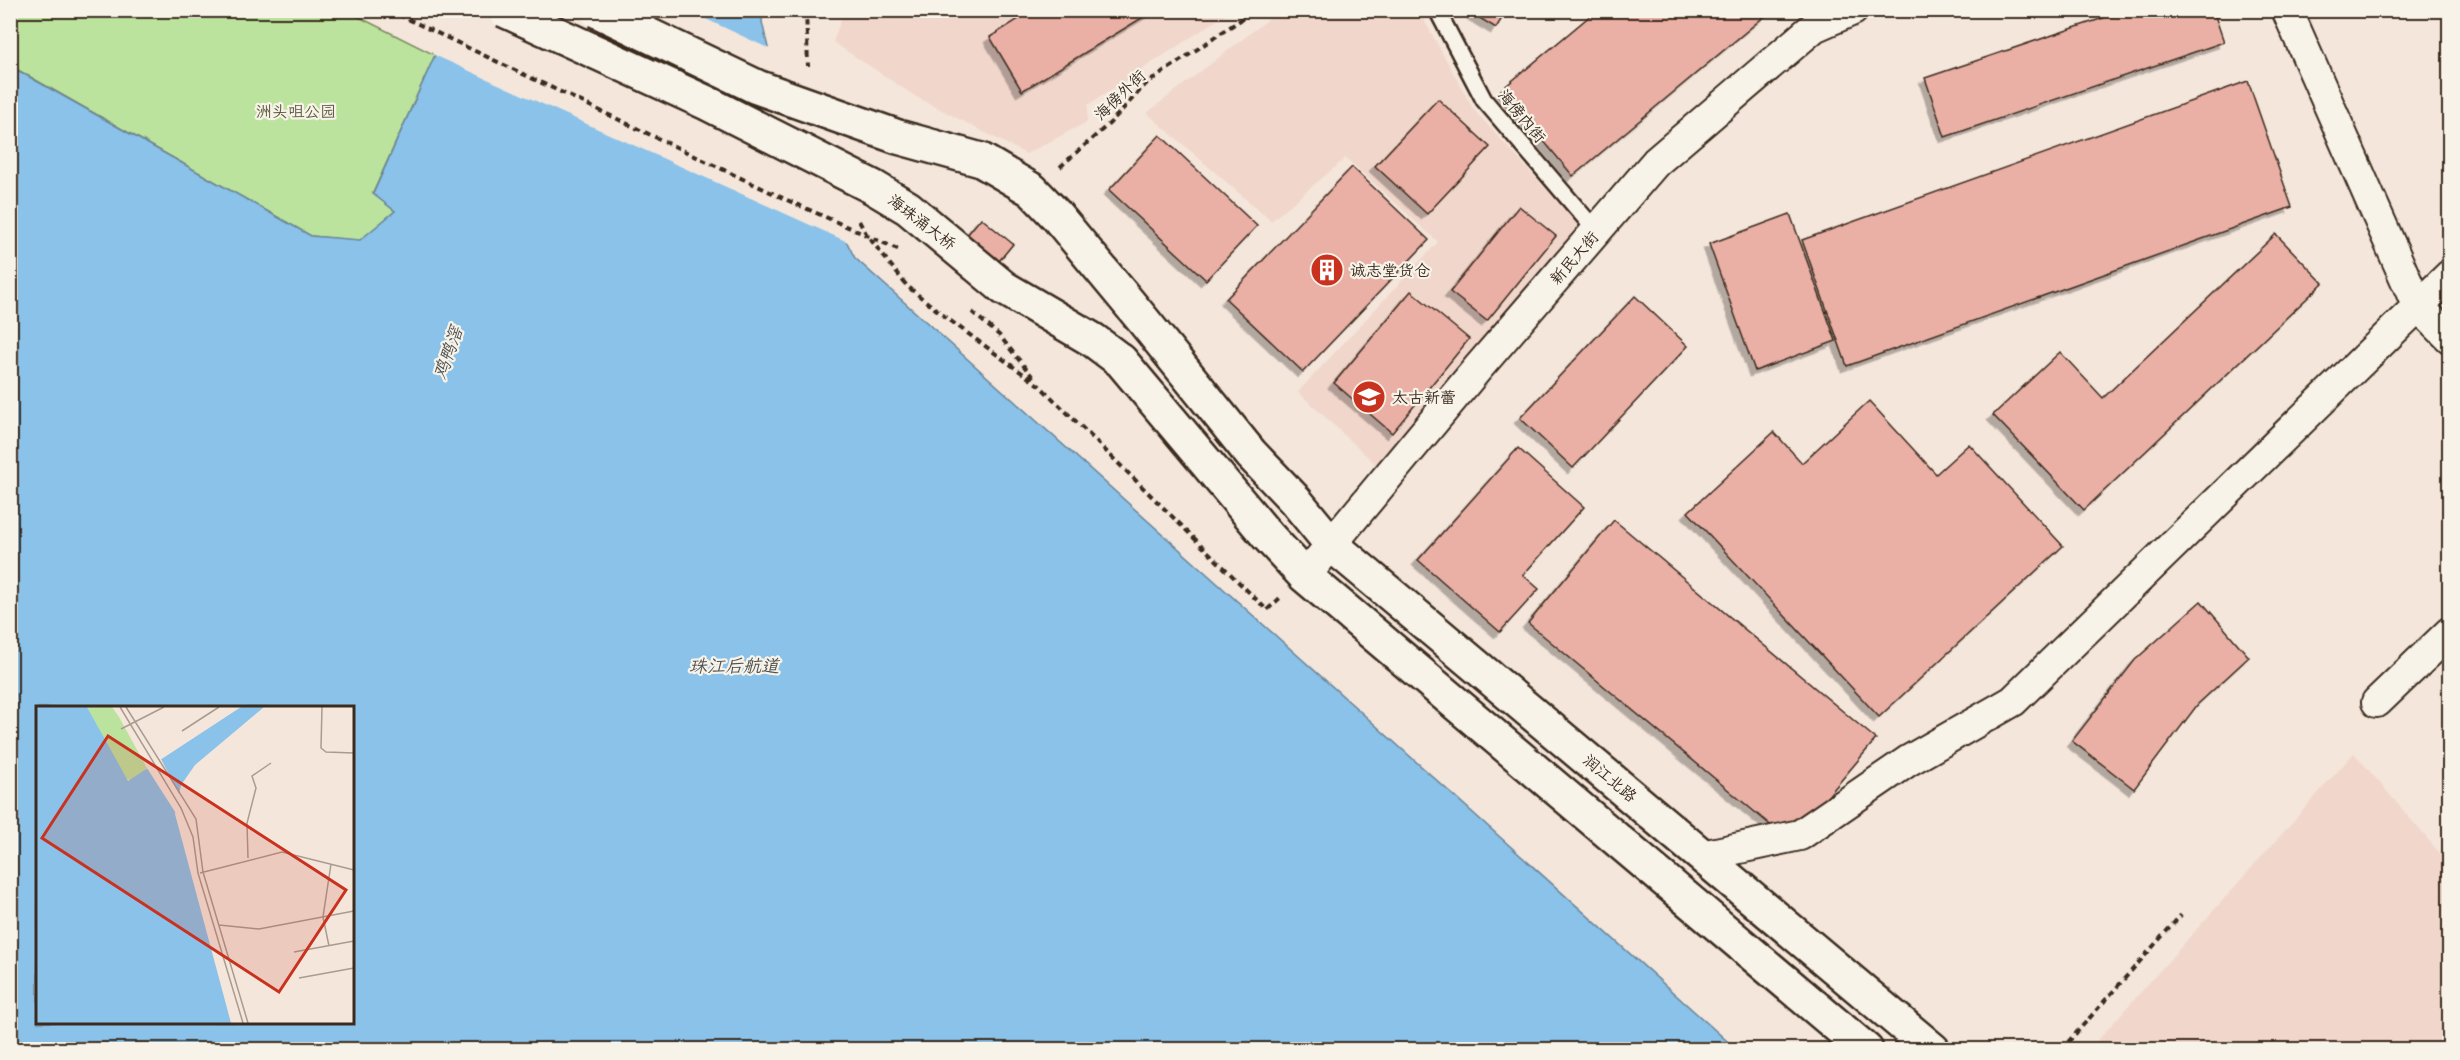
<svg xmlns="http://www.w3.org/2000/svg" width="2460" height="1060" viewBox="0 0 2460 1060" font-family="'Shantell Sans','LXGW WenKai TC',sans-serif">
  <defs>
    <filter id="shadow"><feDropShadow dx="-5.5" dy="5.5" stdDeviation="0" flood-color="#0004"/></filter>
  </defs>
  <rect width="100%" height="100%" fill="#f4e6db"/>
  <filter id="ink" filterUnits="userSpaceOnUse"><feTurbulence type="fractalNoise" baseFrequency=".0167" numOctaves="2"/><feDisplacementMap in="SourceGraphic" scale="12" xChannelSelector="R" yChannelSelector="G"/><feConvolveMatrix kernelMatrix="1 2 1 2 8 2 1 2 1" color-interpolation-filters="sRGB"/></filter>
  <g filter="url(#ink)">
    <path fill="#f1d6cb" d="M844,11H1231L1088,105L1087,122L1026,154L915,96L833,42Z
      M1279,11H1419L1474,110L1586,233L1381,469L1298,392L1438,242L1346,158L1271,221L1147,113Z
      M2354,753L2449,864V1049H2090Z"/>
    <path fill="#bbe39e" stroke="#7b865e" stroke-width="1.5" d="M11,10L347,11L435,55L373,193L395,211L360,241L311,236L11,66Z"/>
    <path fill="#8ac2e9" stroke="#6a8598" stroke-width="1.5" fill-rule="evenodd" d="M459,11H763L762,22L783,112L804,159L855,258L1736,1049H11L10,66L311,236L360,240L395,211L373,194L435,55ZM38,708H352V1022H38Z"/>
    <path fill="#f4e6db" d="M455,10L689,11L772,50L786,111L850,243L432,54Z"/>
    <path fill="#eab0a5" stroke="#3b2a1e" stroke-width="1.5" filter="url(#shadow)" d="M1033,10H1155L1022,91L990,37Z
      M1475,10H1507L1496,28L1473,14Z
      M1597,10H1772L1573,176L1501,90Z
      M2127,10H2213L2224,42L1945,137L1925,78Z
      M2248,81L2292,207L1847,366L1802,240Z
      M1438,99L1490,147L1427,214L1375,166Z
      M1160,135L1257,226L1206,280L1109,190Z
      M1352,167L1429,240L1303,372L1226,299Z
      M1519,206L1556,236L1487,321L1450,292Z
      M1790,214L1836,341L1755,371L1709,244Z
      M981,218L1013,244L995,266L963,240Z
      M2276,234L2323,283L2084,510L1993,415L2060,352L2103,398Z
      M1411,291L1469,339L1392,433L1334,383Z
      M1635,296L1688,346L1573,468L1520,418Z
      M1869,401L1936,474L1969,444L2063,546L1879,717L1688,512L1774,432L1802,463Z
      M1518,448L1584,507L1523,575L1539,589L1500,632L1418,560Z
      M1614,520L1876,739L1812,815L1774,828L1528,623Z
      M2201,601L2249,657L2198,704L2134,789L2072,741L2135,660Z"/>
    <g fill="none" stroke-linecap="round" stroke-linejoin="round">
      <defs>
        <path id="lane" d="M1437,10L1484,100L1597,232"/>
        <path id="street" d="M2287,10L2417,305L2450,338
          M1305,576L1478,368L1656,162L1814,27L1853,10
          M2377,702L2450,632
          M1702,856L1800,835L1908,761L2013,701L2450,275"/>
        <path id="secondary" d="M1295,500L1332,545L1933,1050
          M1266,534L1305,576L1866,1050"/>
      </defs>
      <use href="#lane" stroke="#3b2a1e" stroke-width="20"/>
      <use href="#street" stroke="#3b2a1e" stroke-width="34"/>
      <use href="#secondary" stroke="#3b2a1e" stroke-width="38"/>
      <path stroke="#3b2a1e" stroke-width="4" stroke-dasharray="6 4.5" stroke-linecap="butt" d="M806,10L808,66
        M1060,167L1110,123L1146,84L1255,10
        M859,221L867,235L907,286L948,319L1040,386L1267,610L1280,598
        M972,312L999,335L1036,381
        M2061,1050L2181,915"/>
      <use href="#lane" stroke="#f7f3e8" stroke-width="15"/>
      <use href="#street" stroke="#f7f3e8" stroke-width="30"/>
      <use href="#secondary" stroke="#f7f3e8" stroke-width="33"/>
      <defs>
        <path id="secondary-bridge" d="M504,10L707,103L873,187L908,208L1004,288L1093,340L1121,361L1266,534
          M596,10L757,87L898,137L981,160L1032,190L1056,215L1143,320L1251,454L1295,500"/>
      </defs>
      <use href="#secondary-bridge" stroke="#3b2a1e" stroke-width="38" stroke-linecap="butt"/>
      <path stroke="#3b2a1e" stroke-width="4" stroke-dasharray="6 4.5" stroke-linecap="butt" d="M389,10L787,200L902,251"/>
      <use href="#secondary-bridge" stroke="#f7f3e8" stroke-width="33"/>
    </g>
  </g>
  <defs>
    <symbol id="building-disc" viewBox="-11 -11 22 22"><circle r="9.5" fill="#c8321e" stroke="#f7f3e8"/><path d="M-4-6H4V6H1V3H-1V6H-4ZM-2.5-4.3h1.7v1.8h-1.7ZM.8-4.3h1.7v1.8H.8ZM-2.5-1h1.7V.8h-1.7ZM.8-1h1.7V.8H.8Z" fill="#fff"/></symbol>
    <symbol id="school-disc" viewBox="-11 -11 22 22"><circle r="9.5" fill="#c8321e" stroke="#f7f3e8"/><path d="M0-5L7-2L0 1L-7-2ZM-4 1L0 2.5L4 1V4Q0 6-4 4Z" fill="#fff"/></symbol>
  </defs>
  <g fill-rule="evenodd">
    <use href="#building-disc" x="1308" y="251" width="38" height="38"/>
    <use href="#school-disc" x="1350" y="378" width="38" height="38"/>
  </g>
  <g text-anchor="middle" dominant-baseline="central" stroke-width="4.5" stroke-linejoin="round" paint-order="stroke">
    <g font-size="16" fill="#3b2a1e" stroke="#f7f3e8">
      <text transform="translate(1120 95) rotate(-44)">海傍外街</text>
      <text transform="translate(1522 116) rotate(50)">海傍内街</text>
      <text transform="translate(922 222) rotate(37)">海珠涌大桥</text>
      <text transform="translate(1574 258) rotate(-49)">新民大街</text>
      <text transform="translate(1610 778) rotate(40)">润江北路</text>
    </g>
    <g font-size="16" fill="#5b583e" stroke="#f7f3e8">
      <text x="296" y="111">洲头咀公园</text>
    </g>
    <g font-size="16" fill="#3b2a1e" stroke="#f7f3e8" text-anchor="start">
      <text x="1350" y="270">诚志堂货仓</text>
      <text x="1392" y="397">太古新蕾</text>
    </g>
    <g font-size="18" font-style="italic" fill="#4f5051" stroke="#f7f3e8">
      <text transform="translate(448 353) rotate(-70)">鸡鸭滘</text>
      <text x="734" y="666">珠江后航道</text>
    </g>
  </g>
  <g transform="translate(36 706)">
    <rect width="318" height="318" fill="#f4e6db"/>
    <path d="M51,1H76L83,11L111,62L97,75L88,72Z" fill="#bbe39e"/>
    <path d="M0,1H51L92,75L205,1H228L159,59L145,79L139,108L195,317H0Z" fill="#8ac2e9"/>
    <path d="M124,51L144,90L143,112L109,59Z" fill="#f4e6db"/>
    <path fill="none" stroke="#aa9b8f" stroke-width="1.5" d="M84,1L145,102L157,131L162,167L207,317M90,1L160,113L167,166L212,317M286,1L285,42L290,46L318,47M85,23L128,1M146,25L183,1M212,152L211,117L220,82L216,70L235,57M164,167L246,146L318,164M183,219L223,223L318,205M293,240L287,211L295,158M258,246L318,235M263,272L318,262"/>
    <path fill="#c8321e" fill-opacity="0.15" stroke="#c8321e" stroke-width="3" d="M72,30L310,184L243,286L6,132Z"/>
    <rect width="318" height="318" fill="none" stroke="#3b2a1e" stroke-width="3"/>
  </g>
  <rect width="2460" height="1060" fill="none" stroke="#f7f3e8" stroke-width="36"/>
  <rect x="18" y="18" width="2424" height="1024" fill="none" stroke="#3b2a1e" stroke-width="2" filter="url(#ink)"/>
</svg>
